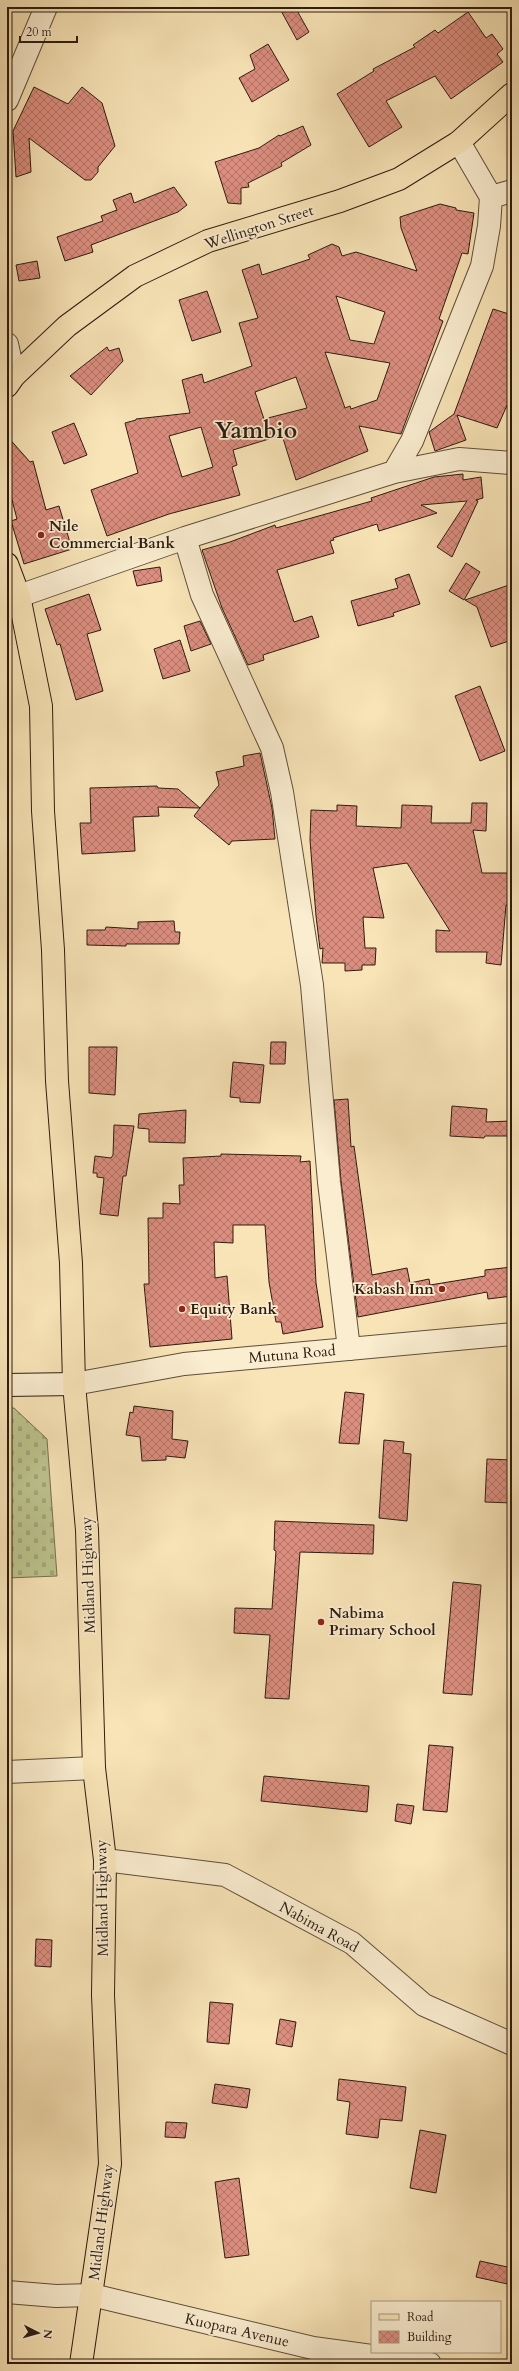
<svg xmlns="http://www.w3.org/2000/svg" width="519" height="2371" viewBox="0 0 519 2371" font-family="Cardo,serif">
  <defs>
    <pattern id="cemetery-stones" width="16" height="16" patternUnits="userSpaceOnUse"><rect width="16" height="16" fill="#bdc48e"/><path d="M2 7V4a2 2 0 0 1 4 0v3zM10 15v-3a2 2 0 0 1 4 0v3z" fill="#a3a879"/></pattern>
    <pattern id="building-cross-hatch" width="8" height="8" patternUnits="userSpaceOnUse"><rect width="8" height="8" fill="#dc8e7f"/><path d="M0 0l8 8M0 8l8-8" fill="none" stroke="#b37367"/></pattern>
  </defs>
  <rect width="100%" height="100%" fill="#f8e4b7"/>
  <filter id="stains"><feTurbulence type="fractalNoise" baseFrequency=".005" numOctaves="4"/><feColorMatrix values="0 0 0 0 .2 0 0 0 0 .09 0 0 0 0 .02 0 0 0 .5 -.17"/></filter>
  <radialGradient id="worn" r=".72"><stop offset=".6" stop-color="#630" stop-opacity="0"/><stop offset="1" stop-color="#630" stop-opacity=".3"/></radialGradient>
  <path fill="url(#cemetery-stones)" stroke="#747050" d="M7,1408H14L47,1439L57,1576L7,1578Z"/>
  <path fill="url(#building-cross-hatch)" stroke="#2c1c11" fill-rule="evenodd" d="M279,7H295L309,32L297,40Z
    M468,12L486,38L492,34L503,49L497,54L503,62L451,99L435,76L386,101L402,127L369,147L337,94L374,71L373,69L415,47L413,45L435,30L438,33Z
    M268,44L289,80L252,102L239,78L255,69L250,55Z
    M34,87L68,104L82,87L102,103L115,146L98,167V172L91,180H85L29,138L31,172L16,177L13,131Z
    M303,126L311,145L281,163L282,166L248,183L249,187L241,188V204L228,203L215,162L259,148L279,135L280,136Z
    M174,187L187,205L178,212L91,245L93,252L65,261L57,237L103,221L101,216L117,210L113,200L131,193L134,203Z
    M440,204L456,208V210L474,213L468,254L462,253L439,319L443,321L401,434L359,426L368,451L296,480L282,435L233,450L237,465L232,467L240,495L169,514L107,536L91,490L138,473L125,423L136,420V419L190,413L182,380L202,374L204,383L252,366L239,323L258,318L242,270L259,264L262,275L310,259L308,255L332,244L339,247L342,256L356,252L417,271L401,228L400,217ZM336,296L385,312L374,344L350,340ZM325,352L390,363L377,400L351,409L350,406L345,408ZM296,377L307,408L264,419L255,392ZM201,427L213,467L182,477L169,436Z
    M37,261L40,278L19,281L16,265Z
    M207,291L221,332L192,341L179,300Z
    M493,309L512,315V394L497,428L457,415L466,440L435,451L429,432L454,414Z
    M107,347L109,351L119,348L123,361L91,395L70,376Z
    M74,423L87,455L64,464L52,432Z
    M7,436L30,462L33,461L46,510L59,506L72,549L24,564L11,521L17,519L7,481Z
    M463,474V480L481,477L483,498L476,500L478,501L452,557L437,547L467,501L421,505L437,513L379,531L377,524L333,538L334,540L330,541L334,553L277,570L294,622L312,616L319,637L263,655L264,660L248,665L222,608L202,550L230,542L275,525L276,528L372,501L371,498L434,477Z
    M466,563L480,572L464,600L449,591Z
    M160,567L162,581L137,586L133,571Z
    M409,574L420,604L393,613L394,616L358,626L351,601L398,588L395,579Z
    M512,584V640L491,647L477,607L465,600Z
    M89,594L101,630L87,634L103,691L76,700L60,644L57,645L45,609Z
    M200,621L211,644L191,651L184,626Z
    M180,640L190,671L163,679L154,649Z
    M480,686L505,751L480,761L455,696Z
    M260,753L272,808L275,839L232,841L229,845L194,816L200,808L158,807L159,816L133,817L135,851L82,854L80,823H91L90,788L157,786L158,788L178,789L200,808L219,785L216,772L244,766L243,756Z
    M472,803H487L486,831L473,830L482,873H511L512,906L506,905L501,965L486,963L487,952H436V930L450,931L407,863L373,868L384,918L363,917L365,948H376L375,965H362V970L345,971V963H322L323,948L320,949L316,916L310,840L311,810L337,811V805L357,806L356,826L401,828L402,805L432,806L431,823H471Z
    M174,921L175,932H180L179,944H126V946L87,945V930H105L106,927L138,929V922Z
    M271,1042H286L285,1064H270Z
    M89,1047H117L115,1095L89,1093Z
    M233,1062L264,1065L260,1103L240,1102V1098L230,1097Z
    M348,1099L351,1147L354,1146L372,1275L407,1268L410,1283L429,1279L430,1285L485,1276V1270L512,1267V1296L488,1299L487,1292L358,1317L341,1181L334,1100Z
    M452,1106L487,1109L486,1122L511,1121V1136H485L484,1138L450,1136Z
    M186,1110L185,1143L149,1142V1129L138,1128L139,1114Z
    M114,1125L134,1126L126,1176H123L118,1216L100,1214L104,1178L97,1177V1173H93L95,1156L111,1158L113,1155Z
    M221,1154L301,1156L300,1162L310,1161L316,1283L323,1327L283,1334L281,1322H276L269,1282L265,1225H233V1243L214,1242L215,1278L227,1276L232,1339L150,1347L144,1284H149L148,1218H163V1203L180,1204L179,1185H184L183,1158L221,1156Z
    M345,1392L364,1394L359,1444L339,1443Z
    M134,1406L173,1411L172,1439L188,1441L185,1458L166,1456V1460L142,1461L140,1437L126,1435L130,1412L133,1413Z
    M384,1440L404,1442L403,1453L411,1454L407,1521L379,1518Z
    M487,1459L512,1460V1503L485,1502Z
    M275,1521L374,1525L373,1554L300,1552L289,1699L265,1698L270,1635L234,1633L235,1608L272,1609L276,1551L274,1550Z
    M453,1582L481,1585L472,1695L443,1693Z
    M429,1745L453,1747L447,1812L423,1810Z
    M264,1776L369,1786L367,1812L261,1801Z
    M397,1804L414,1806L411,1824L395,1821Z
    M36,1939L52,1940L51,1967L35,1966Z
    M210,2002L233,2004L229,2044L207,2042Z
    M280,2019L296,2022L292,2047L276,2044Z
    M339,2079L406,2087L402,2121L380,2119L378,2138L346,2134L350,2102L337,2100Z
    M215,2084L250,2089L247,2108L212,2103Z
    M166,2122L187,2123L185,2138L165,2137Z
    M420,2130L446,2135L436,2193L410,2188Z
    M239,2178L249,2255L225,2258L215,2182Z
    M480,2261L512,2268V2285L476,2277Z"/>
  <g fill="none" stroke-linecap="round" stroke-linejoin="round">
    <defs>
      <path id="minor" d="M7,100L46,7
        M491,197L512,191
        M7,344L14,376
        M394,472L412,441L482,266L489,226L491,197L459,142
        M185,538L202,595L272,748L282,792L312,985L329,1182L349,1349
        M19,596L185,538L394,472L459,459L512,463
        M7,1772L94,1768
        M105,1860L225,1875L352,1943L424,2005L512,2044
        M7,2292L56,2296L92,2295L313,2348L430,2364"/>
      <path id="tertiary" d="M74,1384L184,1364L512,1334"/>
      <path id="secondary" d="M7,1385L74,1384"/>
      <path id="primary" d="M7,386L14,376L67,326L135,276L208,241L340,201L399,179L459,142L512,94
        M7,564L19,596L41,706L43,811L53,950L57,1081L71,1263L74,1384L87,1530L94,1768L105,1860L103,1995L110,2164L81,2364"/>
    </defs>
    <use href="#minor" stroke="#5f4e3a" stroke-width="24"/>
    <use href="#tertiary" stroke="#5f4e3a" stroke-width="24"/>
    <use href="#secondary" stroke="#2c1c11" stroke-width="24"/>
    <use href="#primary" stroke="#2c1c11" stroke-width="24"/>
    <use href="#minor" stroke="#faedd0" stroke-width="22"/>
    <use href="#tertiary" stroke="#faedd0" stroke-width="22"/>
    <use href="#secondary" stroke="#faedd0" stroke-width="22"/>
    <use href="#primary" stroke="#f8e4b7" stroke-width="22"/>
  </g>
  <g fill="#8f2418" stroke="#faedd0" stroke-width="1.5">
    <circle cx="41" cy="535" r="4"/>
    <circle cx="442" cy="1289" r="4"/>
    <circle cx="182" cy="1309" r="4"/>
    <circle cx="321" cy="1622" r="4"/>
  </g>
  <g text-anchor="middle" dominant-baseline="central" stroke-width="3.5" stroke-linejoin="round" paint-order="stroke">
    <g font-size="15" fill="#2c1c11" stroke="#faedd0">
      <text transform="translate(259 227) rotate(-18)">Wellington Street</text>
      <text transform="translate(292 1354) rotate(-5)">Mutuna Road</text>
      <text transform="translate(88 1575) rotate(-92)">Midland Highway</text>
      <text transform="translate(102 1898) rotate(-91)">Midland Highway</text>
      <text transform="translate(319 1927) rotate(29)">Nabima Road</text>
      <text transform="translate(101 2222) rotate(-83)">Midland Highway</text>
      <text transform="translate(237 2330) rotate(13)">Kuopara Avenue</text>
    </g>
    <g font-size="15" font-weight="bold" fill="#2c1c11" stroke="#faedd0" text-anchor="start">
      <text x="49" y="526">Nile<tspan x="49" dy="17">Commercial Bank</tspan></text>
      <text x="434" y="1289" text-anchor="end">Kabash Inn</text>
      <text x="190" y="1309">Equity Bank</text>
      <text x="329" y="1613">Nabima<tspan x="329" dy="17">Primary School</tspan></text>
    </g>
    <g font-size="23" font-weight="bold" fill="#2c1c11" stroke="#faedd0">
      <text x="256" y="430">Yambio</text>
    </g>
  </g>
  <rect width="519" height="2371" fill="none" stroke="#f8e4b7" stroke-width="24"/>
  <rect x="8" y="8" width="503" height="2355" fill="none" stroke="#2c1c11" stroke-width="2"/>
  <rect x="12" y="12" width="495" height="2347" fill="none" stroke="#2c1c11"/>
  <rect x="371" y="2301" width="130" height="52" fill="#faedd0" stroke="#a89984"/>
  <rect x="379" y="2314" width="20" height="6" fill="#f8e4b7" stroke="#a89984"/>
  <text x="407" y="2321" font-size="12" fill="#2c1c11">Road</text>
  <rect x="379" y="2331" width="20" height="12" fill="url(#building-cross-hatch)" stroke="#a89984"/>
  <text x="407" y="2341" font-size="12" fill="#2c1c11">Building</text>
  <g transform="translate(38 2333) rotate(96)" stroke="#faedd0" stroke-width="3" paint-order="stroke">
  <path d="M0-3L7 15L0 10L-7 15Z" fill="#2c1c11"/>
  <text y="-6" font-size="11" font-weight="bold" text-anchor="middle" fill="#2c1c11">N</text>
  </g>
  <path d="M20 36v6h57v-6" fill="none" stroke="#2c1c11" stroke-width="2"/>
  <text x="26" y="36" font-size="12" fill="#2c1c11" stroke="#faedd0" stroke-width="3" paint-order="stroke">20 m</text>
  <rect width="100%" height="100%" filter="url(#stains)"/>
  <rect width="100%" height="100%" fill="url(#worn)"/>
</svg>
